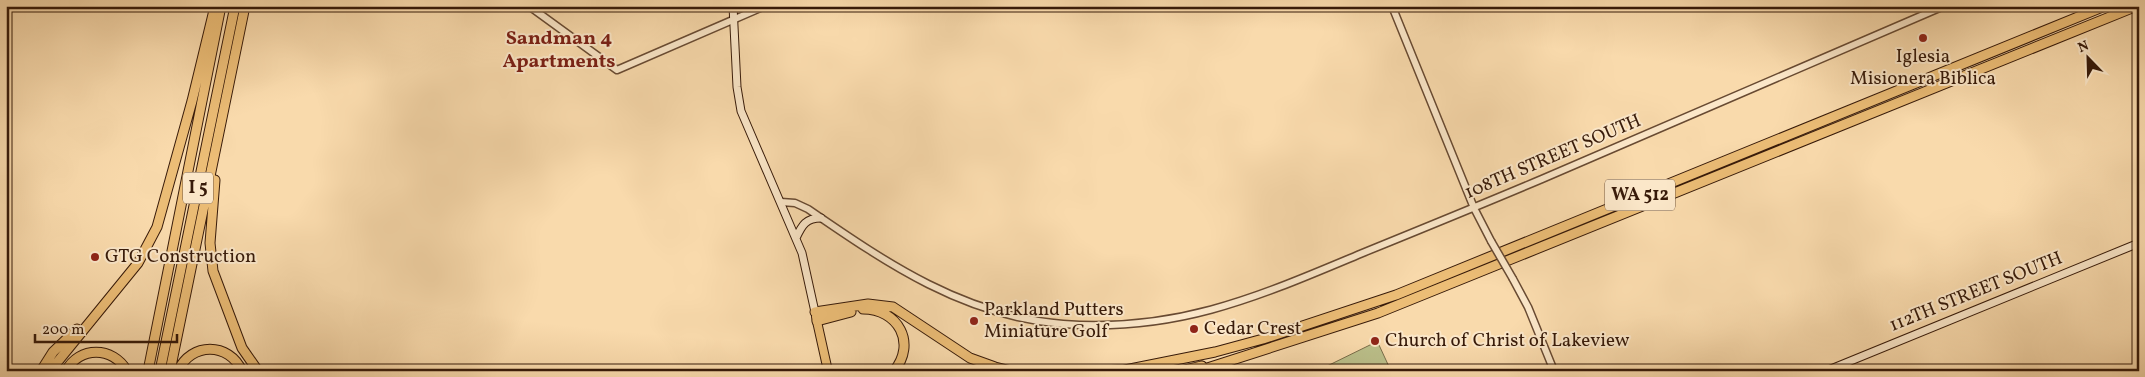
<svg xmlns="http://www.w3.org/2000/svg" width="2145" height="377" viewBox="0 0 2145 377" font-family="Vollkorn,serif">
  <rect width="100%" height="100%" fill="#f9daac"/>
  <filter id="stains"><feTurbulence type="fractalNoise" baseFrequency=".004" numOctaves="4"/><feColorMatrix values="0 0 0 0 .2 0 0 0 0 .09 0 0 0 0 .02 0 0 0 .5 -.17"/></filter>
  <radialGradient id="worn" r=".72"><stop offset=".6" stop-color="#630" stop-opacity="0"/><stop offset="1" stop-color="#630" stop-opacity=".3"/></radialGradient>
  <path fill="#bbc08b" stroke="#796d4a" d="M1374,343L1379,345L1391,371H1321V369Z"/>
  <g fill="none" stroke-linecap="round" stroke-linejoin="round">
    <defs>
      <path id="tertiary" d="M529,6L617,70L765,6
        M1392,6L1474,208L1491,241
        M781,202L795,203L808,209C888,264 964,316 1063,324C1179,333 1262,295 1365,252C1424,228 1483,204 1542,179C1675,121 1809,63 1944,6
        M1513,279L1528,307L1554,371"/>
      <path id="secondary" d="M733,6L737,87L741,111L802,253L815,312
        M796,238C802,225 806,218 821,218
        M1826,371L2139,243"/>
      <path id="primary" d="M816,317L828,371"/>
      <path id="motorway" d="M215,180L210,243L213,271L242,348L258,371
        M863,309C898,309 917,343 894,371
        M815,312L868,304L893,307L970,358L995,367L1011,371
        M817,321L851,312
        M41,371L53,352L77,329
        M50,371L138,263L157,227L192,101L215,6
        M66,371C79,346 113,346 127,371
        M148,371L221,6
        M160,371L235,6
        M170,371L245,6
        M178,371C191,342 229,342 242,371
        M1097,371L1125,370
        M1120,371L1215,352L1263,339L1396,295L2105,6
        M1180,371L1202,366
        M1198,371L1378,313L2137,6"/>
    </defs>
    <use href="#tertiary" stroke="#684a32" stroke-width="9"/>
    <use href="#secondary" stroke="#371a09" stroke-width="9"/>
    <use href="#primary" stroke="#371a09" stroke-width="10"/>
    <use href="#motorway" stroke="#371a09" stroke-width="11"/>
    <use href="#tertiary" stroke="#fbe7c9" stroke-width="6"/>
    <use href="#secondary" stroke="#fbe7c9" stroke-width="7"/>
    <use href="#primary" stroke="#ecbd76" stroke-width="8"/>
    <use href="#motorway" stroke="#ecbd76" stroke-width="9"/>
    <defs>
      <path id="tertiary-bridge" d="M1491,241L1513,279"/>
    </defs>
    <use href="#tertiary-bridge" stroke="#684a32" stroke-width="9" stroke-linecap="butt"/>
    <use href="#tertiary-bridge" stroke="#fbe7c9" stroke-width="6"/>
  </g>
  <g fill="#8f2418" stroke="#fbe7c9" stroke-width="2">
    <circle cx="1923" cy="38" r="5"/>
    <circle cx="95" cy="257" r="5"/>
    <circle cx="974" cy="321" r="5"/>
    <circle cx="1194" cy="329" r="5"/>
    <circle cx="1375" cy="341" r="5"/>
  </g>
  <g text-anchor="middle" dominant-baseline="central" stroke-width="4" stroke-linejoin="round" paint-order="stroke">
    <g fill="#fbe7c9" stroke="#725843" stroke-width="1">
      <rect x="183" y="172.5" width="30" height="31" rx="4"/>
      <rect x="1605" y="179.5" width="70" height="31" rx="4"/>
    </g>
    <g font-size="18" font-weight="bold" fill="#371a09">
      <text x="198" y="188">I 5</text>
      <text x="1640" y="195">WA 512</text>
    </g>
    <g font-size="19" fill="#371a09" stroke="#fbe7c9" text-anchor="start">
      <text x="1923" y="57" text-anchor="middle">Iglesia<tspan x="1923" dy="22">Misionera Biblica</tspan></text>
      <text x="105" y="257">GTG Construction</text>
      <text x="984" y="310">Parkland Putters<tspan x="984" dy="22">Miniature Golf</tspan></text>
      <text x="1204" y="329">Cedar Crest</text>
      <text x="1385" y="341">Church of Christ of Lakeview</text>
    </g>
    <g font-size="19" fill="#371a09" stroke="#fbe7c9">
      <text transform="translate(1553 157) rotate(-23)">108TH STREET SOUTH</text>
      <text transform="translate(1976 292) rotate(-22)">112TH STREET SOUTH</text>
    </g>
    <g font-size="20" font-weight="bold" fill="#7a1f14" stroke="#fbe7c9">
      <text x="559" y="39">Sandman 4<tspan x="559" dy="23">Apartments</tspan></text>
    </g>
  </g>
  <rect width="2145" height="377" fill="none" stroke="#f9daac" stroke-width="25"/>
  <rect x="8" y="8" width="2130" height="362" fill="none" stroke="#371a09" stroke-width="2.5"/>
  <rect x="12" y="12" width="2120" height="352" fill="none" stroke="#371a09"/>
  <g transform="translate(2088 58) rotate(337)" stroke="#fbe7c9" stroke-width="4" paint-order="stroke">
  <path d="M0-4L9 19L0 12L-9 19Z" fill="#371a09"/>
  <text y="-8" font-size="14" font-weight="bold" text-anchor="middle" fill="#371a09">N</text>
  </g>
  <path d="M35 334v8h142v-8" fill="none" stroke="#371a09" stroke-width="2.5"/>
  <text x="42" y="334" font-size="15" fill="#371a09" stroke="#fbe7c9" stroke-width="4" paint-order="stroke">200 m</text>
  <rect width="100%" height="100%" filter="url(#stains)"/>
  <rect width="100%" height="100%" fill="url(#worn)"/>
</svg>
